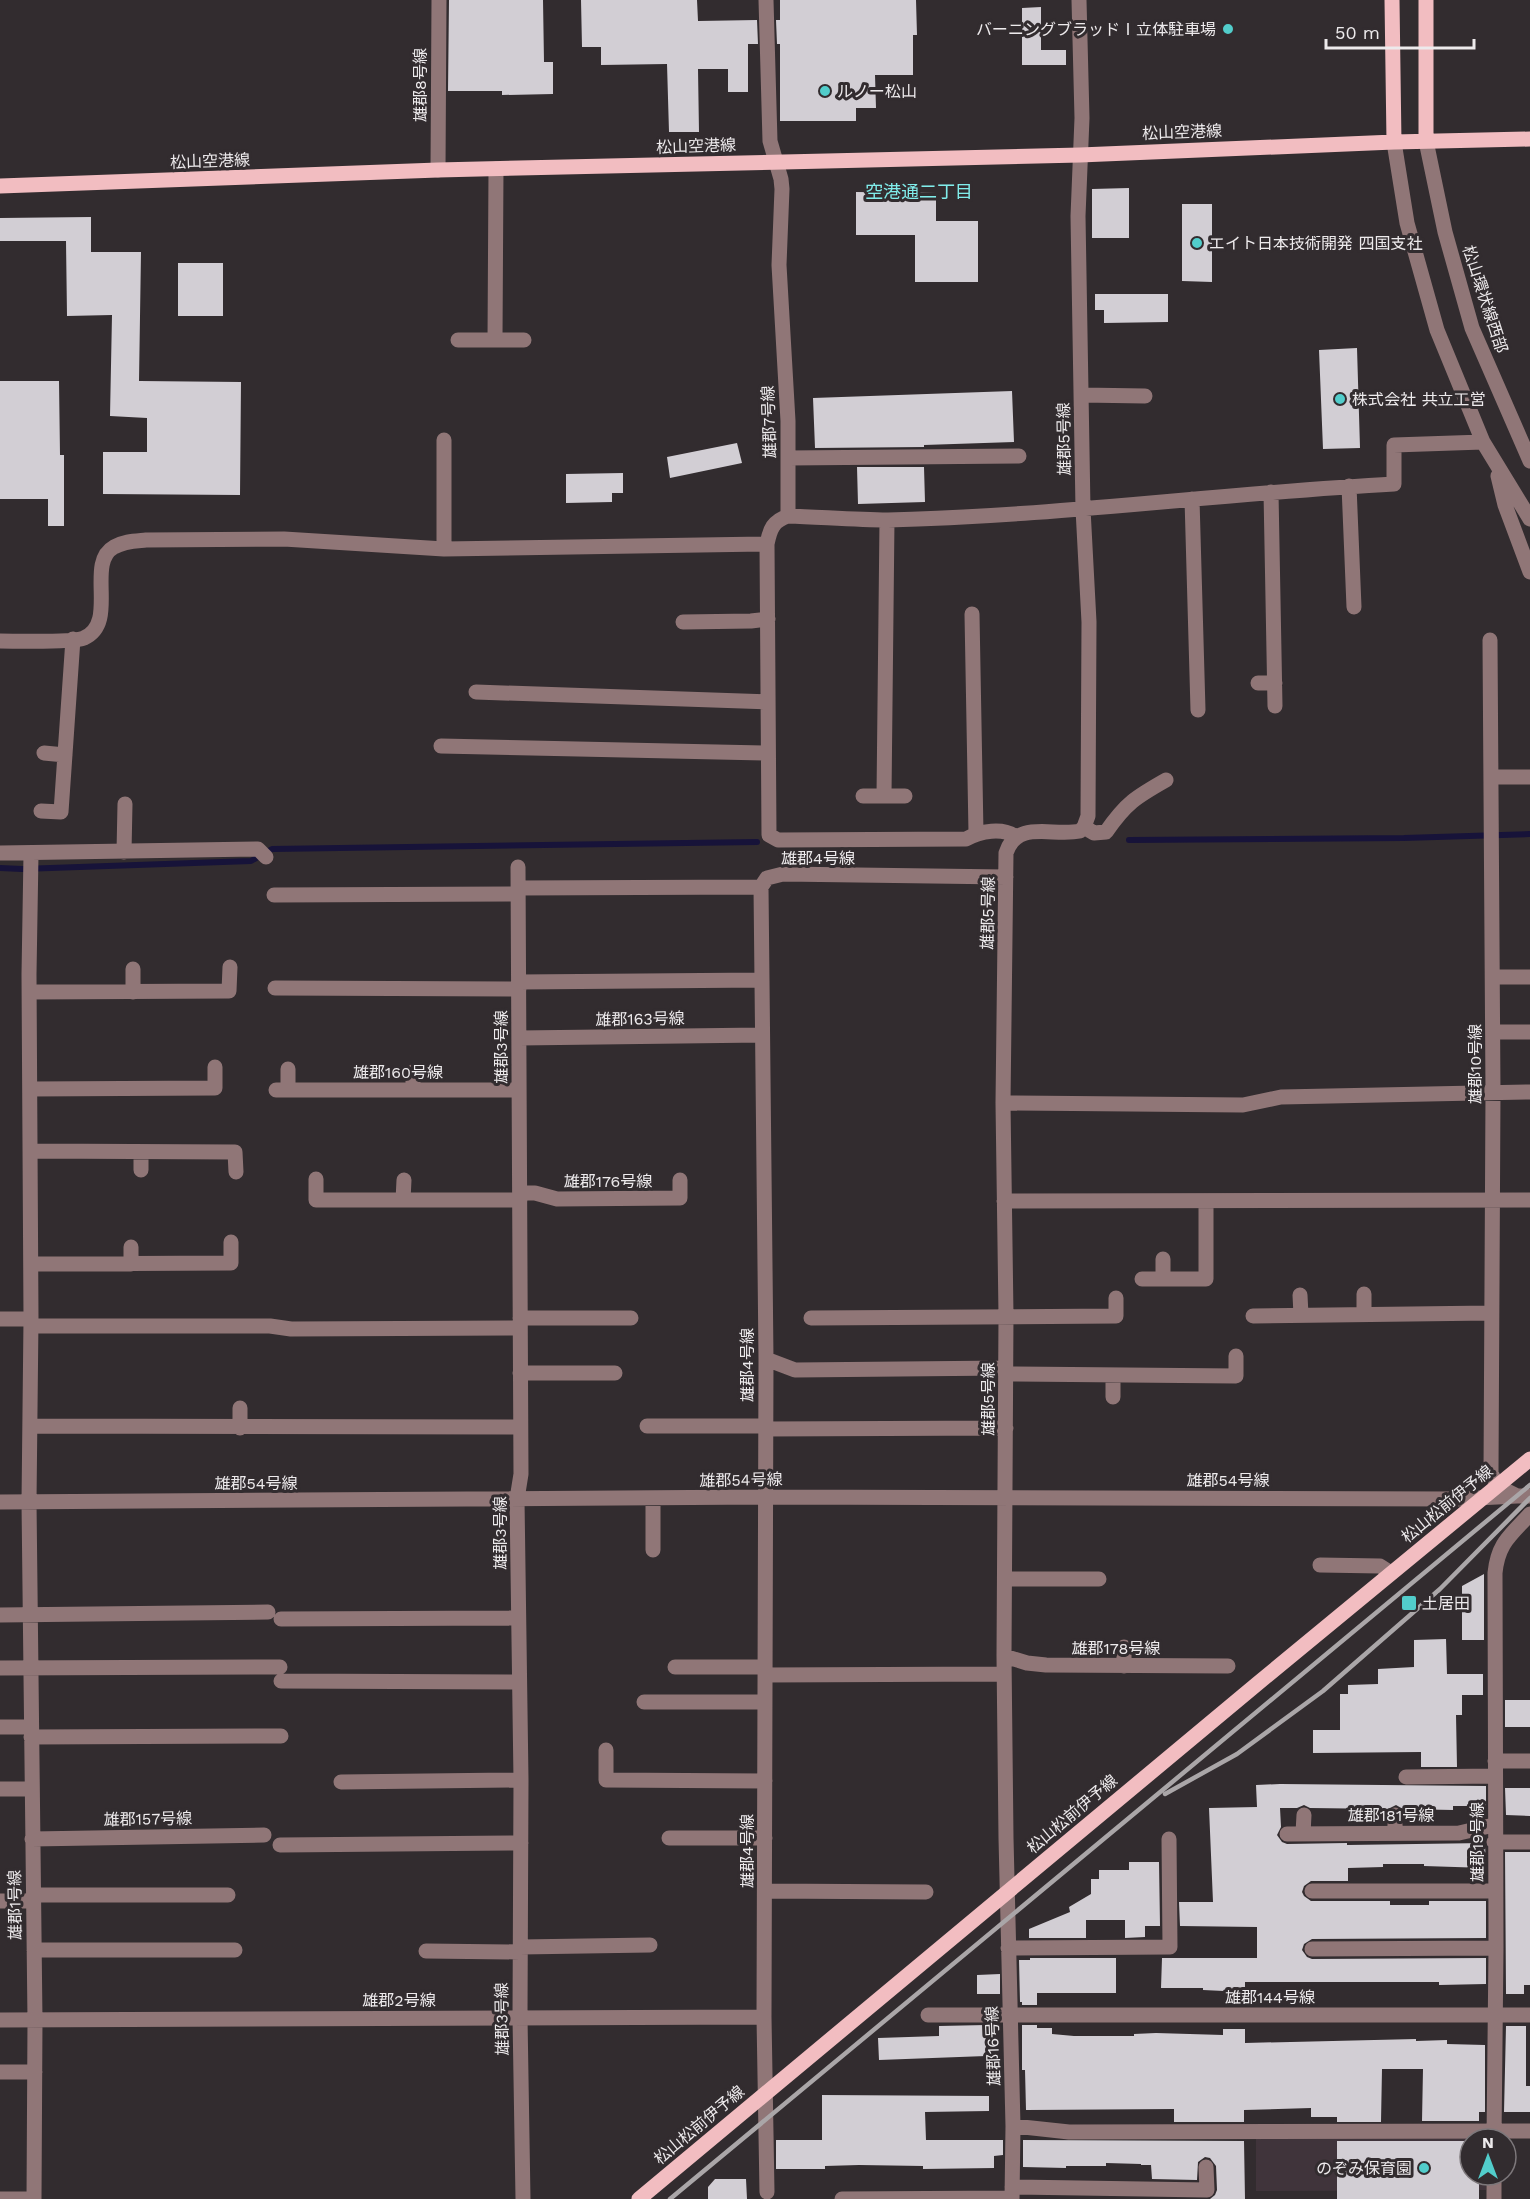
<svg xmlns="http://www.w3.org/2000/svg" width="1530" height="2199" viewBox="0 0 1530 2199" font-family="'Work Sans','Noto Sans JP',sans-serif">
  <rect width="100%" height="100%" fill="#322c2f"/>
  <path fill="#40343b" d="M1486,2137V2139H1470V2175H1486V2190L1256,2191V2138Z"/>
  <g fill="none" stroke-linecap="round" stroke-linejoin="round">
    <path stroke="#171339" stroke-width="6" d="M1129,840L1404,838L1530,834
      M0,868L22,869L251,861L272,849L757,842"/>
  </g>
  <path fill="#d2ced4" d="M449,0H543L544,62H553V94L502,95V91H448Z
    M581,0H697L698,21L757,20L758,44H748V92H728V69H698L699,132H669L667,64L601,65V47H582Z
    M780,0H916L917,35H913V75H875L876,108H856V121H780V44H777L776,20H780Z
    M1041,7V50H1066V65H1022V8Z
    M1129,188V238H1092V189Z
    M856,192L936,193V221H978V282H915V235H856Z
    M1182,204H1212V282L1182,281Z
    M91,217V252H141L139,381L241,382L240,495L103,494V452H147V418L110,416L112,315L67,316L66,241H0V218Z
    M178,263H223V316H178Z
    M1095,294H1168V322L1104,323V310H1095Z
    M1357,348L1360,448L1323,449L1319,350Z
    M0,381H59L60,455H64V526H48V499H0Z
    M1012,391L1014,442L924,445V447L815,448L813,398Z
    M737,443L742,463L670,478L667,457Z
    M857,467H924L925,502L858,504Z
    M623,473V493H612V502L566,503V474Z
    M1484,1574V1640H1462V1586Z
    M1446,1639L1447,1674H1483V1695H1462V1715H1456L1457,1767H1421V1752L1313,1753V1730H1340V1694H1348V1685L1378,1684V1669L1414,1667V1640Z
    M1505,1700H1530V1727H1505Z
    M1280,1784L1486,1786V1806H1453V1810L1403,1809L1396,1805L1388,1809L1310,1808L1304,1805L1297,1808H1280L1281,1827L1277,1835L1282,1842L1287,1844L1347,1843V1845L1485,1843L1486,1868L1424,1866V1864H1383V1867L1348,1868V1881H1311L1304,1886L1302,1892L1304,1896L1311,1901H1390V1905H1429V1901H1486V1938L1312,1939L1304,1944L1302,1950L1307,1957L1312,1959L1486,1958V1984L1439,1985V1982H1245V1992L1203,1990V1988H1161L1162,1958H1257V1927L1180,1926L1179,1902H1213L1209,1808L1257,1807L1256,1785Z
    M1505,1788H1530V1816L1506,1815Z
    M1505,1852H1530V1985H1524V1994H1506Z
    M1129,1862H1159L1160,1926H1145V1937L1125,1938V1920H1086V1938H1029V1929L1070,1912L1069,1907L1091,1894V1879H1099V1870H1129Z
    M1030,1958H1116V1993H1037V2005H1022V2002H1020L1019,1960H1030Z
    M1000,1974V1994H977V1975Z
    M986,2025V2056L879,2060L878,2038L939,2036V2026Z
    M1022,2025H1037V2028H1052V2034L1074,2036H1134V2034L1156,2033L1223,2035V2029H1245V2043L1416,2039V2041L1447,2040V2044L1485,2045V2112H1479V2121H1422L1423,2069H1382L1381,2122H1337V2117H1311V2108L1244,2110V2122H1174V2109L1026,2110L1025,2070H1022Z
    M1506,2026H1526V2086H1530V2112H1504Z
    M822,2095L989,2096V2111L925,2112L926,2140H1003V2155L994,2156V2168L923,2169V2166L859,2165L825,2166V2169H776V2140H822Z
    M1023,2140L1244,2141L1245,2199H1210L1215,2195L1217,2190L1216,2166L1210,2158L1205,2157L1198,2162L1197,2180L1152,2179L1151,2165H1141V2164L1106,2163V2166H1066V2168L1023,2167Z
    M1337,2141H1470V2175H1479V2199H1337Z
    M715,2179H746L747,2199H708V2187Z"/>
  <g fill="none" stroke-linecap="round" stroke-linejoin="round">
    <path stroke="#907677" stroke-width="15" d="M766,0L770,141L781,179L782,189L779,265L788,421V516C773,521 770,529 767,544L769,835L778,840L966,839C980,831 1003,827 1016,837
      M1426,141L1445,232L1472,328L1530,461
      M1394,142L1407,223L1437,330L1483,442L1530,519
      M438,170L439,0
      M458,340H524
      M495,340L496,169
      M1082,395L1145,396
      M444,440V549
      M788,458L1019,456
      M1498,476L1505,505L1530,572
      M1349,486L1354,607
      M1271,492L1275,706
      M1192,499L1198,710
      M788,516C821,517 855,520 888,520C1057,516 1225,493 1394,484V445L1483,442
      M972,614L976,833
      M683,622L751,621L768,619
      M1490,640L1493,1092L1491,1473L1497,1486L1517,1496H1530
      M0,641C17,641 71,643 84,638C119,623 85,563 114,547C124,541 136,541 146,540L284,539L444,549L767,544
      M1258,683H1275
      M476,692L768,702
      M441,746L768,753
      M44,753L65,755
      M1492,777H1530
      M863,796H905
      M884,796L887,520
      M41,811L61,812L73,639
      M1084,827L1094,833L1106,832C1126,803 1136,797 1166,780
      M124,852L125,804
      M0,853L258,849L266,857
      M31,854L29,974L31,1319L29,1502L35,2020L34,2199
      M518,867L521,1474L517,1499L521,1780L520,2017L523,2199
      M518,888L761,887
      M274,895L518,894
      M133,969V992
      M1493,977H1530
      M519,982L762,980
      M275,988L519,989
      M30,992L229,991L230,967
      M1493,1032H1530
      M519,1038L762,1035
      M288,1069V1090
      M413,1072V1090
      M31,1089L215,1088V1067
      M276,1090H519
      M1003,1103L1243,1105L1281,1097L1530,1092
      M31,1151L235,1152L236,1172
      M141,1152V1170
      M316,1179V1200H520
      M520,1193H535L557,1199L680,1198V1180
      M403,1200L404,1180
      M1004,1201L1530,1200
      M131,1247V1264
      M1163,1259V1279
      M31,1264L231,1263V1242
      M1142,1279H1206V1201
      M1364,1294V1315
      M1300,1295L1301,1315
      M1253,1316L1491,1313
      M520,1318H631
      M811,1318L1116,1316V1298
      M0,1319H31
      M31,1326H270L291,1329L520,1328
      M766,1359L795,1370L1006,1368
      M520,1373H615
      M1006,1374L1236,1376V1356
      M1113,1397V1375
      M240,1408V1428
      M30,1426L520,1427
      M647,1426H766
      M766,1429L1006,1428
      M653,1498V1550
      M0,1502L766,1497L1457,1499L1517,1496
      M1320,1565L1380,1566L1391,1573
      M1005,1579H1099
      M0,1615L268,1612
      M281,1619L518,1618
      M1124,1647V1666
      M1004,1656L1027,1663L1046,1665L1228,1666
      M675,1667H765
      M0,1668L280,1667
      M765,1675L1004,1674
      M281,1681L519,1682
      M644,1702H765
      M0,1727H31
      M31,1737L281,1736
      M606,1750V1780L765,1781
      M1495,1761H1530
      M1406,1777L1495,1776
      M341,1782L521,1780
      M0,1789H32
      M1395,1815V1833
      M1303,1833L1304,1815
      M1287,1834L1459,1833L1494,1825
      M669,1838H765
      M32,1839L264,1835
      M1494,1842H1530
      M280,1845L521,1843
      M765,1891L926,1892
      M1312,1891H1495
      M33,1895H228
      M0,1901H33
      M520,1947L650,1945
      M1008,1948L1170,1947L1169,1839
      M1312,1949L1496,1948
      M34,1950H235
      M426,1951L520,1952
      M928,2015H1530
      M0,2020L764,2017
      M0,2072H35
      M1013,2126L1069,2132L1530,2131
      M1494,2139L1496,1948L1495,1573C1498,1543 1510,1536 1530,1514
      M1494,2175V2199
      M1012,2187L1207,2190L1206,2167
      M767,2192L764,2017L766,1359L761,887L767,878L783,874L1006,877
      M0,2199H34
      M842,2199L1012,2198
      M1012,2199L1013,2126L1006,1838L1004,1656L1006,1315L1003,1103L1006,853C1017,819 1053,837 1080,831L1084,827L1088,816L1089,622L1083,509L1078,216L1082,118L1079,0"/>
    <path stroke="#f2bdc1" stroke-width="15" d="M1392,0L1394,142
      M1426,0V141
      M0,186L438,170L1080,155L1394,142L1530,139
      M639,2199L1257,1684L1530,1459"/>
    <path stroke="#aaa6a8" stroke-width="4.5" d="M1165,1794L1237,1754L1323,1691L1440,1589L1530,1498
      M670,2199L1530,1485"/>
  </g>
  <g fill="#52cdcb" stroke="#322c2f" stroke-width="2">
    <circle cx="1228" cy="29" r="6"/>
    <circle cx="825" cy="91" r="6"/>
    <circle cx="1197" cy="243" r="6"/>
    <circle cx="1340" cy="399" r="6"/>
    <rect x="1401" y="1595" width="16" height="16" rx="3"/>
    <circle cx="1424" cy="2168" r="6"/>
  </g>
  <g text-anchor="middle" dominant-baseline="central" stroke-width="6" stroke-linejoin="round" paint-order="stroke">
    <g font-size="16" fill="#edeaec" stroke="#322c2f" text-anchor="start">
      <text x="1216" y="29" text-anchor="end">バーニングブラッドⅠ立体駐車場</text>
      <text x="837" y="91">ルノー松山</text>
      <text x="1209" y="243">エイト日本技術開発 四国支社</text>
      <text x="1352" y="399">株式会社 共立工営</text>
      <text x="1422" y="1603">土居田</text>
      <text x="1412" y="2168" text-anchor="end">のぞみ保育園</text>
    </g>
    <g font-size="16" fill="#edeaec" stroke="#322c2f">
      <text transform="translate(420 85) rotate(-90)">雄郡8号線</text>
      <text transform="translate(1182 132) rotate(-2)">松山空港線</text>
      <text transform="translate(696 146) rotate(-2)">松山空港線</text>
      <text transform="translate(210 161) rotate(-2)">松山空港線</text>
      <text transform="translate(1485 299) rotate(72)">松山環状線西部</text>
      <text transform="translate(769 422) rotate(-92)">雄郡7号線</text>
      <text transform="translate(1064 439) rotate(-91)">雄郡5号線</text>
      <text x="818" y="858">雄郡4号線</text>
      <text transform="translate(988 913) rotate(-89)">雄郡5号線</text>
      <text transform="translate(640 1019) rotate(-1)">雄郡163号線</text>
      <text transform="translate(501 1047) rotate(-90)">雄郡3号線</text>
      <text transform="translate(1475 1064) rotate(-90)">雄郡10号線</text>
      <text x="398" y="1072">雄郡160号線</text>
      <text x="608" y="1181">雄郡176号線</text>
      <text transform="translate(747 1365) rotate(-90)">雄郡4号線</text>
      <text transform="translate(988 1399) rotate(-90)">雄郡5号線</text>
      <text transform="translate(741 1480) rotate(-1)">雄郡54号線</text>
      <text x="1228" y="1480">雄郡54号線</text>
      <text x="256" y="1483">雄郡54号線</text>
      <text transform="translate(1447 1504) rotate(-39)">松山松前伊予線</text>
      <text transform="translate(500 1533) rotate(-90)">雄郡3号線</text>
      <text x="1116" y="1648">雄郡178号線</text>
      <text transform="translate(1072 1814) rotate(-40)">松山松前伊予線</text>
      <text x="1391" y="1815">雄郡181号線</text>
      <text transform="translate(148 1819) rotate(-1)">雄郡157号線</text>
      <text transform="translate(1477 1842) rotate(-90)">雄郡19号線</text>
      <text transform="translate(747 1851) rotate(-90)">雄郡4号線</text>
      <text transform="translate(15 1905) rotate(-91)">雄郡1号線</text>
      <text x="1270" y="1997">雄郡144号線</text>
      <text x="399" y="2000">雄郡2号線</text>
      <text transform="translate(502 2019) rotate(-91)">雄郡3号線</text>
      <text transform="translate(993 2046) rotate(-92)">雄郡16号線</text>
      <text transform="translate(699 2125) rotate(-40)">松山松前伊予線</text>
    </g>
    <g font-size="18" fill="#81edeb" stroke="#322c2f">
      <text x="919" y="191">空港通二丁目</text>
    </g>
  </g>
  <g transform="translate(1488 2157)"><circle r="28" fill="#322c2f" stroke="#7d787b" stroke-width="1.5"/>
  <path d="M0-4.5L10 22L0 15L-10 22Z" fill="#52cdcb"/>
  <text y="-9" font-size="16" font-weight="bold" text-anchor="middle" fill="#edeaec">N</text>
  </g>
  <path d="M1326 39v9h148v-9" fill="none" stroke="#edeaec" stroke-width="3"/>
  <text x="1335" y="39" font-size="18" fill="#edeaec" stroke="#322c2f" stroke-width="4.5" paint-order="stroke">50 m</text>
</svg>
